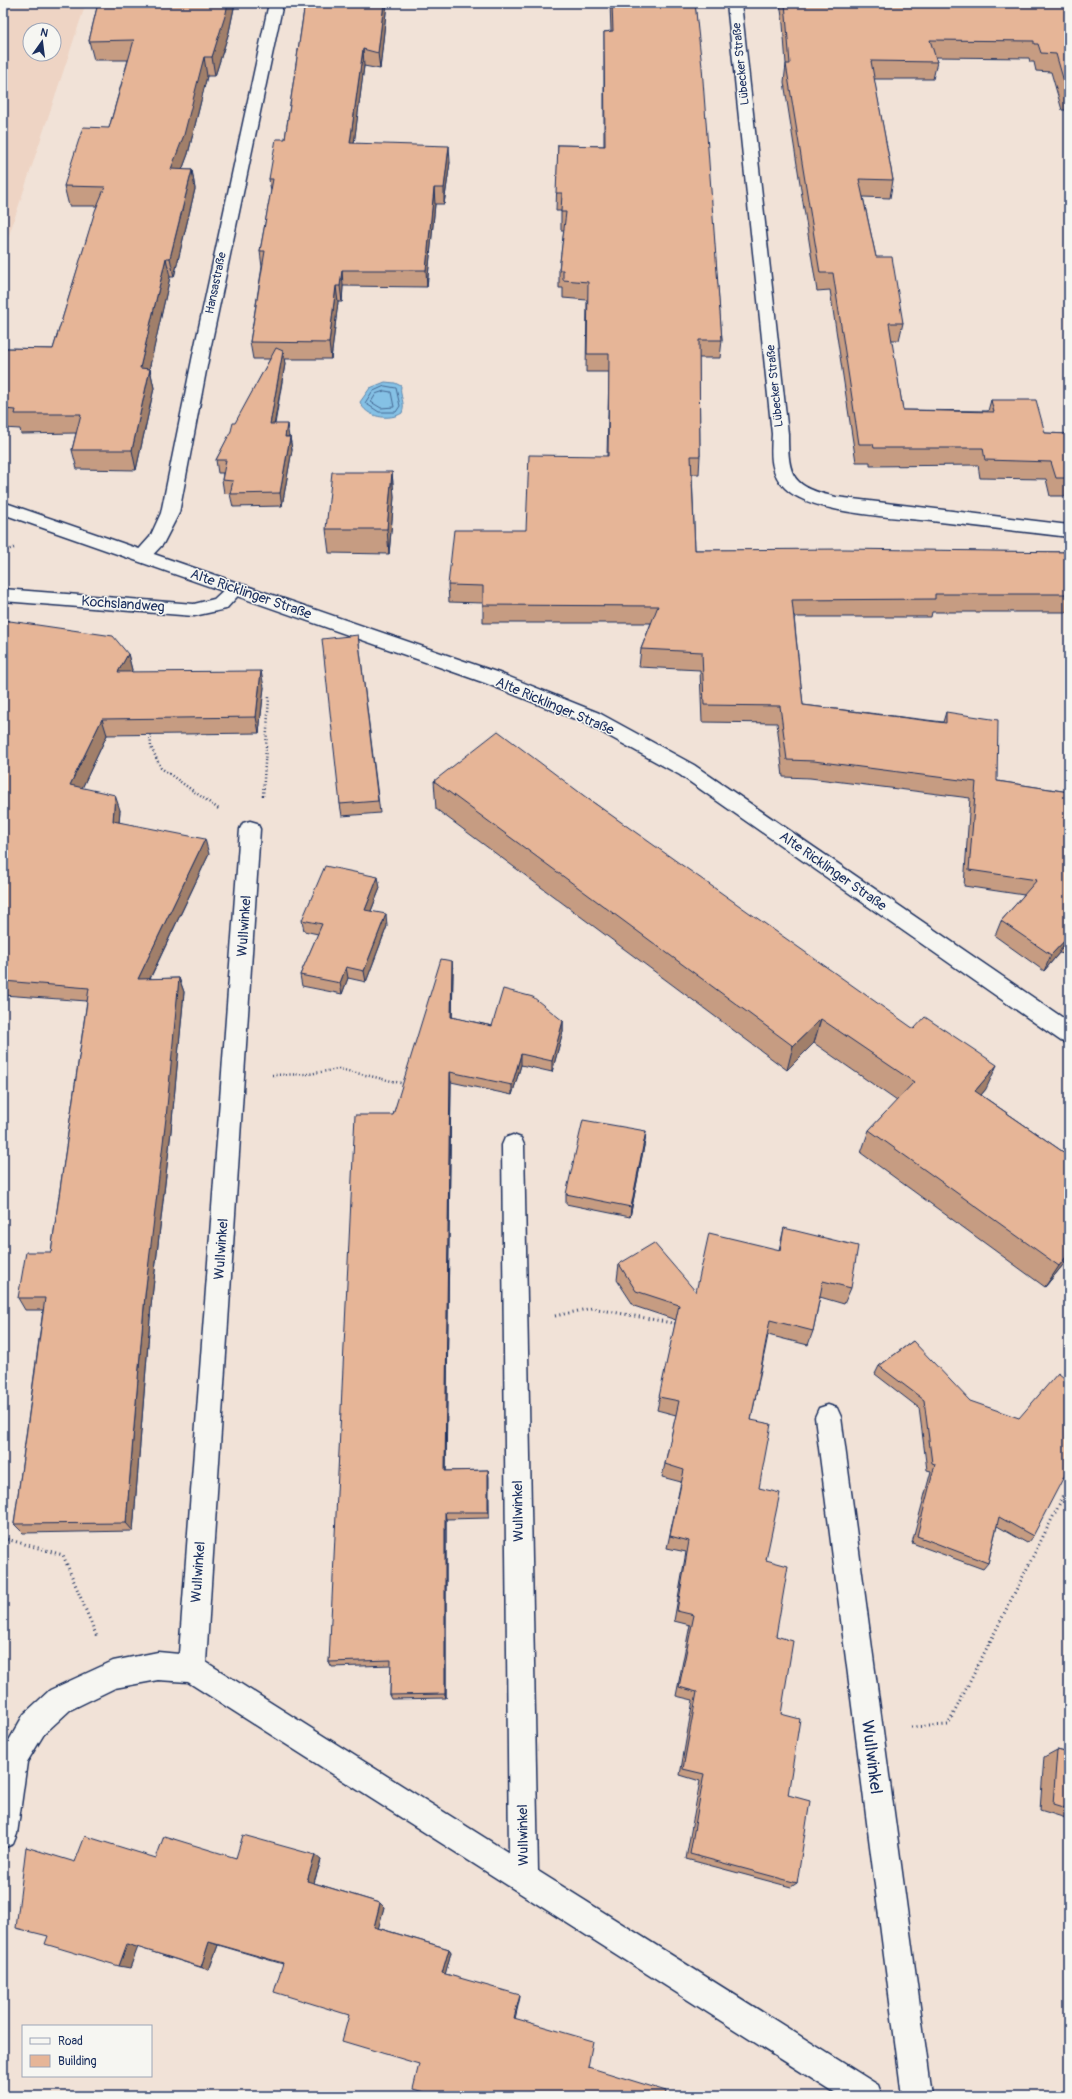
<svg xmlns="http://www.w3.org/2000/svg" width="1072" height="2099" viewBox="0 0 1072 2099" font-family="Pangolin,sans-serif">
  <rect width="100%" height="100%" fill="#f1e2d7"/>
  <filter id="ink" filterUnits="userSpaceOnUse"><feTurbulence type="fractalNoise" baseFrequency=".025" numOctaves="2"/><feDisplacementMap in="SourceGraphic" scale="8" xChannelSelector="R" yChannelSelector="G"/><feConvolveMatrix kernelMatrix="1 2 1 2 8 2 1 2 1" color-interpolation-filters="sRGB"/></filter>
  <g filter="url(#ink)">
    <path fill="#eed4c4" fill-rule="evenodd" d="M3,3H86L3,253ZM30,30H54V54H30Z"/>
    <path fill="#85c1e5" stroke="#5b87af" d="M385,382L395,383L401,386C399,396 406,403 402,413C390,421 366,418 360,402L370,388Z"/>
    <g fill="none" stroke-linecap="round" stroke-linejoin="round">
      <path stroke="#456994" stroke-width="1" d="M385,386L396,388L400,406L396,412H379L365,403L372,392Z
        M385,391L391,392L394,407L381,408L371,402L376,394Z"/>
      <defs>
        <path id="street" d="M269,3H283L210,350L179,513L163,544L148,560L142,562L136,560L133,556L150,537L161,513L194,350Z
          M727,3H741L788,434C788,477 792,487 836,497L1069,525V537C1026,532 983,527 940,522C901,517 812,515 785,488C769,472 771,454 772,434Z
          M235,583L241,585L244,589L226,609L194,616L3,601V589L194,604L214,599L229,585Z
          M250,821L257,823L260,829L206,1662L509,1853L502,1145L505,1138L513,1135L521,1138L524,1145L538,1871L878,2085L882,2096H839L188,1682L158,1680L115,1688L70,1710L44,1734L27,1762L17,1834L13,1844L3,1848V1751L24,1714L50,1690L113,1661L158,1652L179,1654L240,829L243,823Z
          M828,1405L837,1408L841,1417L932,2096H902L815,1417L819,1408Z"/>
        <path id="secondary" d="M3,502L499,673L599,713L694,765L1069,1022V1043L1061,1041L680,775L585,723L485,683L3,514Z"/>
      </defs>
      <use href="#street" stroke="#1b2f5e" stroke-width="3"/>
      <use href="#secondary" stroke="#1b2f5e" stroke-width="3"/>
      <path stroke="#1b2f5e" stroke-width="2.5" stroke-dasharray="1 2.5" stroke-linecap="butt" d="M3,551L14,548
        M150,731L151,747L161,768L220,810
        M263,796L269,697
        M272,1075L309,1074L339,1069L405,1084"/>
      <path stroke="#1b2f5e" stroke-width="3" stroke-dasharray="1 3.5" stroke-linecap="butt" d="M555,1316L592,1308L677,1324
        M3,1538L63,1555L97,1637
        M911,1727L948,1725L1069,1485"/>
      <use href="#street" fill="#f6f6f2" fill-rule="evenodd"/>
      <use href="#secondary" fill="#f6f6f2" fill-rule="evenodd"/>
    </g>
    <path fill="#c69c82" stroke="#1b2f5e" d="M98,3H235L229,32L215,76H207L188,154L182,170H192L195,189L174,277H170L149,369H150L154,388L136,470L77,469L72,450L76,433L21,434L20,429L3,428V348L53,349L97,206H69L64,186L109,128L128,60H94L89,41Z
      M305,3H387L380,69L364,66L354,143L450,162L444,204H435L427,287L343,286L342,302H338L331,359H284L285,364L275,424L288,437H290L292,450L282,506L233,507L230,494L224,493L222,480L223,473H218L216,460L270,359H253L250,342L262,267L260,251L271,191L269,179L285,139Z
      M610,3H695L722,340L720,358H699L700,456L699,474H692L695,550L1069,552V612H932L931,617H794L803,705L943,722L946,712L997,781L1069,792V955L1059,953L1044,971L995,936L1001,921L1024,895L964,886L970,798L810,778L783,777L777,723L702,722L700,670L639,667L641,649L651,623H483V603L449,602L448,585L526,530L607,456L609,372H586L587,300L563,298V288H559V270L564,230H561V211H556L558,145L604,146V32L611,31Z
      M780,3H1069V121L1066,110H1062L1051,72L1036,71L1034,62H1030L1029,58L935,57L937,62L933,79H874L893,180L890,198L863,197L876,257L903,323L899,340H891L903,410L988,411L991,400L1045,433L1069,434V496H1050L1046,479L980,478L978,465L870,466V462H856L830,290L817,291L784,82L786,64L783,24Z
      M392,472L394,497L389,554L329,553L326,529Z
      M3,620L128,654L132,670L131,672L264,687L259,733L107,735L82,788L120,810L119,822L209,854L150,979L179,978L184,992L171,1131L151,1306L133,1531L23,1533L14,1524L43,1310H25L18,1298L51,1252L87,1001L3,995Z
      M358,635L380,813L342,816L340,804Z
      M434,781L587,798L986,1089L981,1095L1069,1156V1262L1067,1260L1045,1287L861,1153L869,1130L897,1101L814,1043L787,1070L436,809Z
      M380,888L371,911L387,926L366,982L348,978L342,994L302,986L300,975L318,934L304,931L302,920Z
      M452,961L453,972L452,1017L492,1026L563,1021V1031L552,1072L521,1065L512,1095L451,1082L446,1471L488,1470L489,1518L446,1519V1698L392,1699L390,1695L391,1665L332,1667L329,1662L393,1115Z
      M646,1131L645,1141L630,1217L566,1204V1194Z
      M784,1228L851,1288L844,1304L820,1297L813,1331L808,1345L768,1335L751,1420L766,1560L776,1636L781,1714L788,1795L797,1883L791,1887L686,1859L700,1781L680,1775L693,1700L676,1696L690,1625L674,1621L686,1552L667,1548L681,1482L662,1477L676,1415L657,1410L676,1320L634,1306L617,1280L619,1264L696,1292L779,1250Z
      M913,1341L1033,1536L1027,1543L997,1526L988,1563L983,1569L912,1543L931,1471L927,1470L919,1408L875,1374L879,1366Z
      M1057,1750L1069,1753V1819L1040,1810L1044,1757Z
      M236,1858L321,1860L314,1883L380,1903L384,1907L378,1928L449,1949L451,1952L445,1974L520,1997L419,2064L349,2015L283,1964L218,1945L209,1970L137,1947L130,1968L75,1862Z"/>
    <path fill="#a17f6a" stroke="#1b2f5e" d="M228,3H235L229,32L215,76L212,57Z
      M384,3H387L380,69L378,53Z
      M363,49L364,66L352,160L350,143Z
      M204,57L207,76L188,154L175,189L171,169Z
      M449,146L450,162L444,204V188Z
      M192,170L195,189L174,277L170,258Z
      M434,188L435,204L427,287L426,270Z
      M166,258L170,277L145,388L140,368Z
      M342,270L343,286L342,302L340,286Z
      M336,286L338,302L331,359L329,343Z
      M283,351L285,364L272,437L270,424Z
      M150,369L154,388L136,470L132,450Z
      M287,424L289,437H285Z
      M290,437L292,450L282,506L280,493Z
      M392,472L394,497L389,554L387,529Z
      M128,654L132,670L123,688L118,672Z
      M261,671L264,687L259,733L256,717Z
      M102,719L107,735L76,801L70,785Z
      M115,795L120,810L118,836L113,821Z
      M205,839L209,854L143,993L138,979Z
      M378,877L380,888L367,921L365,910Z
      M386,914L387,926L366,982L364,971Z
      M1067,938L1059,953L1044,971L1051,955Z
      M452,961L453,972L452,1028L451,1017Z
      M346,967L348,978L342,994L340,983Z
      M179,978L184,992L171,1131L151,1306L133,1531L126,1523L145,1295Z
      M821,1019L814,1043L787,1070L793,1046Z
      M563,1021V1031L552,1072V1061Z
      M521,1054V1065L512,1095V1085Z
      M997,1065L986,1089L964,1115L975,1091Z
      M450,1072L451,1082L446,1478L445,1471Z
      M646,1131L645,1141L630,1217L631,1207Z
      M1069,1253V1256L1067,1260L1045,1287L1059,1266Z
      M488,1470L489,1477V1518L488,1512Z
      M445,1512L446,1519V1698L445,1694Z
      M315,1855L321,1860L313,1885L307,1881Z
      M380,1903L384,1907L378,1930L374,1927Z
      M209,1942L218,1945L209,1970L201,1967Z
      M127,1944L138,1947L130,1968L119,1966Z
      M449,1949L451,1952L445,1975L442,1973Z
      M520,1995V1997L515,2019L514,2018Z"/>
    <path fill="#e6b597" stroke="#1b2f5e" d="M98,3H228L226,13L212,57H204L184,135L171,169L192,170L170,258H166L140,368L150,369L132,450H72L81,414H15L16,410L3,409V348L53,349L95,211L105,187L64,186L83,127L109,128L134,40L89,41Z
      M305,3H384L378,53L363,49L350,143L449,146L444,188H434L426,270H342L340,286H336L329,343L250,342L265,251H260L273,179H269L276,139H285Z
      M612,3H695L702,67L722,340H699L700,456H691L695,550L844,549L1069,552V594H935V599L792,600L803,705L946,723V712L998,720L997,781L1069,792V938H1067L1051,955L1001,921L1037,880L969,870L976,782L814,761L787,760L780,706L704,705L702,652L641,649L658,606L483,605V586L448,585L454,530H526L529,455L608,456L609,354H587L588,282L563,280V270H559L566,212H561L562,193H556L558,145L605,146L604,32L613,31Z
      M785,3H1069V92H1067L1056,54L1041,53L1038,44H1034V41L930,40L937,62L871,61L893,180L859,179L876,257H892L903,323H889L903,410L994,412L991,400H1036L1045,433L1069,434V478H1056L1051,462L985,460L983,448H874L873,444H859L833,273H820L786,64H790Z
      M276,348L283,351L270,424H287L285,437H290L280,493L230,494L233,481L222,480L226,460H216L231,431L233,423H235Z
      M332,472H392L387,529H326Z
      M3,620L113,636L128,654L118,672L261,671L256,717L102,719L70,785L115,795L113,821L205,839L138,979L179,978L166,1118L145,1295L126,1523L14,1524L45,1298H18L26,1252H51L89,988L3,981Z
      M358,635L378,801L340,804L322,639Z
      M498,731L587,798L914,1029L925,1017L997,1065L975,1091L1069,1156V1253L1059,1266L869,1130L914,1082L821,1019L793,1046L434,781Z
      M325,866L378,877L365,910L386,914L364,971L346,967L340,983L300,975L322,924L302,920Z
      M441,959L452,961L451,1017L492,1026L503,989L533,997L563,1021L552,1061L521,1054L512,1085L450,1072L445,1471L488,1470V1512H445V1694L390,1695L391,1660L329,1662L355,1115H393Z
      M583,1120L646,1131L631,1207L566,1194Z
      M784,1228L858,1246L851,1288L823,1281L813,1331L770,1320L751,1420L771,1424L759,1488L780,1493L766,1560L788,1566L776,1636L793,1641L781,1714L800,1719L788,1795L810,1801L797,1883L690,1854L704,1774L683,1769L697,1692L679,1687L694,1615L677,1611L689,1541L670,1536L684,1470L665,1464L679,1401L659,1397L679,1305L636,1291L619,1264L654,1243L696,1292L709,1233L780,1250Z
      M913,1341L970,1401L1019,1418L1058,1373L1069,1382V1467L1033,1536L999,1517L988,1563L917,1536L935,1464L932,1463L924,1400L879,1366Z
      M1057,1750L1069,1753V1809L1053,1804Z
      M243,1835L315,1855L307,1881L380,1903L374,1927L449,1949L442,1973L520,1995L514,2018L593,2041L588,2067L666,2091L665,2096H438L413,2089L419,2064L342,2041L349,2015L274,1992L283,1963L209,1942L201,1967L127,1944L119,1966L45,1944L48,1936L16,1928L26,1847L75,1862L85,1836L156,1858L164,1836L236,1858Z"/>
  </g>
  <g text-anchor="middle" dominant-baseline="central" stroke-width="3" stroke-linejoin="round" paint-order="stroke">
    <g font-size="12" fill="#1b2f5e" stroke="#f6f6f2">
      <text transform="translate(741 64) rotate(-96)">Lübecker Straße</text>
      <text transform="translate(216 283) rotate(-78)">Hansastraße</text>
      <text transform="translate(775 386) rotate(-96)">Lübecker Straße</text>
    </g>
    <g font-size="14" fill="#1b2f5e" stroke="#f6f6f2">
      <text transform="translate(251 594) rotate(19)">Alte Ricklinger Straße</text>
      <text transform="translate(123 604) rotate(4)">Kochslandweg</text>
      <text transform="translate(555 706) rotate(23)">Alte Ricklinger Straße</text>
      <text transform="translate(833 871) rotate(35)">Alte Ricklinger Straße</text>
      <text transform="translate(244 926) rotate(-86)">Wullwinkel</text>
      <text transform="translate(221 1249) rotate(-86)">Wullwinkel</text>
      <text transform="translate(518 1511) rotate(-91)">Wullwinkel</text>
      <text transform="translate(198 1572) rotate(-86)">Wullwinkel</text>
      <text transform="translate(523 1835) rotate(-91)">Wullwinkel</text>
    </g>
    <g font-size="17" fill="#1b2f5e" stroke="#f6f6f2">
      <text transform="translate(872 1757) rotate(83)">Wullwinkel</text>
    </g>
  </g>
  <rect width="1072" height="2099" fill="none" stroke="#f6f6f2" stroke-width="16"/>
  <rect x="8" y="8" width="1056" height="2083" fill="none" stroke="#1b2f5e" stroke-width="1.5" filter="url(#ink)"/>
  <rect x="22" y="2025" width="130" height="52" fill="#f6f6f2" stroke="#9ea6b7"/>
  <rect x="30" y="2038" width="20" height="6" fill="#f6f6f2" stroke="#9ea6b7"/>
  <text x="58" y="2045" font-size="12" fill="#1b2f5e">Road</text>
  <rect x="30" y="2055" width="20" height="12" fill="#e6b597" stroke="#9ea6b7"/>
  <text x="58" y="2065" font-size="12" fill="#1b2f5e">Building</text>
  <g transform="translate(42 42) rotate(14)"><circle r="19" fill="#f6f6f2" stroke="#9ea6b7"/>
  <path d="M0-3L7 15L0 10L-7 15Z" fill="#1b2f5e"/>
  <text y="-6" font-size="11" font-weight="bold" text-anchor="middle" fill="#1b2f5e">N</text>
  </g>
</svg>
